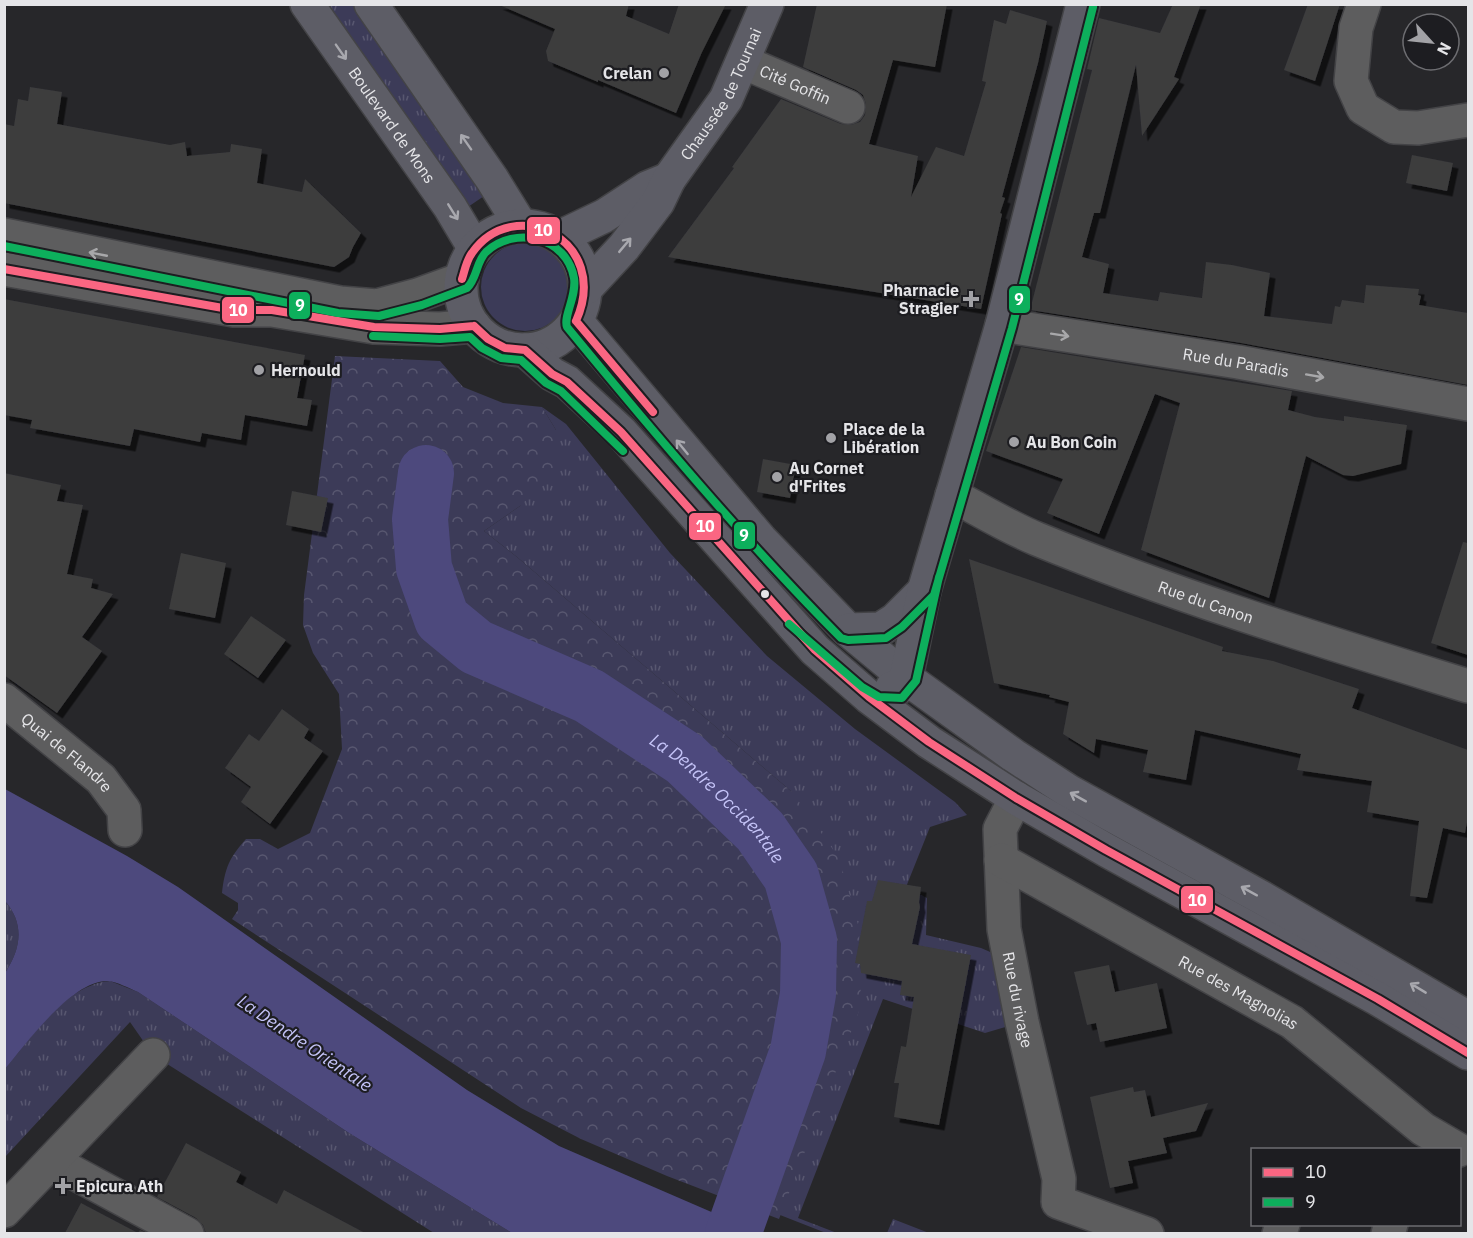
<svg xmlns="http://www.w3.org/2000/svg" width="1473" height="1238" viewBox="0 0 1473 1238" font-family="'IBM Plex Sans',sans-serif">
  <defs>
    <pattern id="grass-tufts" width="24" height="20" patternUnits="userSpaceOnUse" patternTransform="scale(1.5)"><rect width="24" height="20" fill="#3c3b58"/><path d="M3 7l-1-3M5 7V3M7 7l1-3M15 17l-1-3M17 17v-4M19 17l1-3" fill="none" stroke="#585770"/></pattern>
    <pattern id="forest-crowns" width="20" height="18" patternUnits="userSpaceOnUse" patternTransform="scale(1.5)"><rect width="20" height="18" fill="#3c3b58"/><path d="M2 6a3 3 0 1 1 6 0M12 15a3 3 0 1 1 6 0" fill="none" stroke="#585770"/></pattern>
    <filter id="shadow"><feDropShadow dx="5.5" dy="5.5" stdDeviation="0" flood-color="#0009"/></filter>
  </defs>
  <rect width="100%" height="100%" fill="#27272a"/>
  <path fill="url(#grass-tufts)" d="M319,5H360L487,194L462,211Z
    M542,407L566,424L670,553L767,656L855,729L955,802L967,815L930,827L906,887L927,898L926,935L981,948L1011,961L1022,1022L985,1033L883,999L798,1218L837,1233H826L775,1213L792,792L517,557L484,531L520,506L556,430Z
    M5,901C25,924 21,949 5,973Z
    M110,981L138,992L349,1133L512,1233H434L153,1055L130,1022L5,1157V1069C31,1038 66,984 110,981Z
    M893,1219L929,1233H887Z"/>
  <path fill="url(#forest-crowns)" d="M335,356L440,361L463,387L503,403L542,407L556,430V470L520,506L484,531L517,557L792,792L839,858L859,928L861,1006L779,1219L667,1176L581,1139L521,1108L232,919L238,910V903L222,893C225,868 229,858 246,839H260L278,849L310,833L342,749L339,694L313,653L303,625L304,595Z"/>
  <path fill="#3c3b58" d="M481 287a44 44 0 1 1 88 0a44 44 0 1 1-88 0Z"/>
  <path fill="#4d497d" d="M5,789L127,856L178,887L467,1090L559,1146L760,1233H512L349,1133L138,992C129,988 117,982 108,981C72,980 26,1044 5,1069V973C21,949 25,924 5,901Z"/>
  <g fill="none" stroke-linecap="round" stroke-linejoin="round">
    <path stroke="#4d497d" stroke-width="56" id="s1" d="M426,473L420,519L424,568L442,619L476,647L589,696L685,759L760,831L791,876L809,940L808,994L798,1051L733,1234"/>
  </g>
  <path fill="#3c3c3e" filter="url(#shadow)" d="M497,4H629L626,16L669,34L679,4H726L702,52L676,113L598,80V82L548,61L546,51L555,29Z
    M817,4H947L935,67L893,60L869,144L918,156L911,197L936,147L964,156L986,82L982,81L994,20L1006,24L1010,10L1047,21L1038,63L1002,197L1005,198L1000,213L1002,214L981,309L781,277L668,257L734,168L732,167L781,99L841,124L851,125L860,122L865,115L866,104L863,95L856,90L803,67Z
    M1173,4H1201L1174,77L1179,79L1142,136L1136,65L1100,213H1094L1082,257L1109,264L1103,293L1158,301L1160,292L1202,298L1206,262L1232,265L1270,273L1264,316L1332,324L1335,306L1340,307L1342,300L1364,303L1366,285L1419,289L1418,295L1421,296L1419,305L1468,313V385L1241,343L1030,310L1092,70L1087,69L1099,18L1160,33Z
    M1308,4H1340L1315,81L1284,70Z
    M30,87L62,92L57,124L170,145L185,142L187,156L230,152L231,144L262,149L257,183L302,192L305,179L361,233L353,247L349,257L334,267L4,203V124L14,126L18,99L28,101Z
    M1412,155L1453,163L1447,191L1406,183Z
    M4,299L305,355L297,398L312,400L307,426L245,415L241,440L202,433L200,442L134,429L130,446L30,428L32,420L4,415Z
    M1021,347L1292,391L1288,410L1315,417L1344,421V416L1407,425L1401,464L1353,476L1343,475L1306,456L1269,598L1141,550L1180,403L1155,394L1099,534L1047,513L1063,479L986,451Z
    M763,459L796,465L790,498L757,492Z
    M4,473L61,485L57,501L83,505L67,574L93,579L91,588L113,594L82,637L102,651L57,713L4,675Z
    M292,491L328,498L321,532L286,525Z
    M1463,542L1468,543V655L1431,643Z
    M181,553L226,563L215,618L169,609Z
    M969,559L1223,647L1222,651L1273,661L1359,689L1352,708L1468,750V817L1465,833L1443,828L1427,898L1410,896L1419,821L1367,812L1372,781L1297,770L1301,754L1195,730L1186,780L1143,772L1148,750L1096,739L1094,753L1063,734L1069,702L1049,697L1050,695L994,683Z
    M251,616L286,640L258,678L224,654Z
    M282,709L309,729L304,738L323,751L270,824L241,802L251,787L225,768L249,734L259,741Z
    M878,880L921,887L919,902L920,907L912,944L971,955L939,1125L894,1117L899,1083H894L901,1046L906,1047L914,997L900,995L902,981L861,973L860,964L855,963L867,901H872Z
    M1109,965L1115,992L1157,983L1167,1028L1100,1042L1096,1023L1087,1025L1074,972Z
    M1133,1087L1134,1092L1145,1090L1151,1117L1208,1103L1196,1131L1163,1138L1167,1153L1128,1161L1133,1183L1110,1188L1090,1097Z
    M186,1143L241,1172L236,1182L277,1204L284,1190L365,1233H206L203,1225L196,1218L157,1197Z
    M81,1203L138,1233L140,1230L147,1233H65Z"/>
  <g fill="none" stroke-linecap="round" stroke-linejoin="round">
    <defs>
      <g id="minor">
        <path d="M1364,4L1356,28L1351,81L1363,108L1394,127L1418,128L1468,120"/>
        <path id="s2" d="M743,62L848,107"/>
        <path d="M4,235L340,303L377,306L418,295L462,279"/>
        <path d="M4,269L234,310H272L374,327L440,329L474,326"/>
        <path id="s3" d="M1002,325L1238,362L1468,404"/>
        <path id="s4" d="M952,495C980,510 1008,527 1037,539C1178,597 1323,641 1468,686"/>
        <path id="s5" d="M4,700L101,779L124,810L125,830"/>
        <path id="s6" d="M1016,798L1000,829L1004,929L1022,1022L1059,1179L1058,1202L1147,1234"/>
        <path id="s7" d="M1001,860L1292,1022L1423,1129L1459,1150"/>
        <path d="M52,1161L187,1234"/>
        <path d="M4,1211L153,1055"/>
        <path d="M1279,1234L1283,1224"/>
        <path d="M1388,1234L1391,1224"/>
      </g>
      <g id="major">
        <path id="s8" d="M307,4L450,207L475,249"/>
        <path d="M371,4L492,179L521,226"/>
        <circle cx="523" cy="288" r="62"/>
        <path d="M560,237L604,216L647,188L669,179"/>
        <path id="s9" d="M586,288L624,247L658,202L669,179L726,99L767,4"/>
        <path d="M576,321L761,540L848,630L906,678L1013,755L1070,792L1264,899L1468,1018"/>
        <path d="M525,350L552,374L567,382L621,432L815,650L869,697L929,742L1016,798L1106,850L1378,999L1468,1053"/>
        <path d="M848,630L881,629L895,620L924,591"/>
        <path d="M892,688H898L906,678L924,591L1002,325L1083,4"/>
      </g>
    </defs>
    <use href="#minor" stroke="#434346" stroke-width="36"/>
    <use href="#major" stroke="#434346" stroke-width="36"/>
    <use href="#minor" stroke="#5d5d5e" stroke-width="33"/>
    <use href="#major" stroke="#5d5d66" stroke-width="33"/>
    <defs>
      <path id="bus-1" d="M4,269L234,310H272L374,327L440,329L474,326
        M462,279C465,270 466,261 472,253C514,193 612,240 576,321
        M576,321L653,412
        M474,326L488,339L505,348L525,350L552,374L567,382L621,432L815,650L869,697L929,742L1016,798L1106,850L1378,999L1468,1053"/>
      <path id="bus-2" d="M4,246L338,313L379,316L422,305L467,288C477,279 476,262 486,252C515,225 567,237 574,278C577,296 563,316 567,327C655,434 744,540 841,638L848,640L886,638L902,627L934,595L1012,328L1093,7
        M373,336L440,339L470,337L482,348L501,358L521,360L546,383L561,391L623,451
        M789,624L862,687L879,697L902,698L916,681L939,577"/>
    </defs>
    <use href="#bus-1" stroke="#1d1d21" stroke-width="12"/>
    <use href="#bus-2" stroke="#1d1d21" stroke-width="12"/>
    <use href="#bus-1" stroke="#fa6682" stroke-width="8"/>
    <use href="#bus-2" stroke="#0daf5c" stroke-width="8"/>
  </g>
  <defs><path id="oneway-shaft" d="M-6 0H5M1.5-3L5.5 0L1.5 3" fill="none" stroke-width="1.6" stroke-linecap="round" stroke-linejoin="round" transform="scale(1.5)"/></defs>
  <g stroke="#a8a8ae">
    <use href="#oneway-shaft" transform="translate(341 52) rotate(55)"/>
    <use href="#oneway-shaft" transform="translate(466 142) rotate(-125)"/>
    <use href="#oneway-shaft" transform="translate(453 212) rotate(58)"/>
    <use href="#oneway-shaft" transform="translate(625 245) rotate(-50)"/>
    <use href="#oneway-shaft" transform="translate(682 447) rotate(-129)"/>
    <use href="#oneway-shaft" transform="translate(1078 797) rotate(-151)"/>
    <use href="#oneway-shaft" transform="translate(1249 891) rotate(-151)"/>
    <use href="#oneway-shaft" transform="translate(1418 988) rotate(-149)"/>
  </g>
  <g stroke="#a8a8aa">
    <use href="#oneway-shaft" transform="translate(98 254) rotate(-169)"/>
    <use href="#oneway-shaft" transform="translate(1060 335) rotate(9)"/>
    <use href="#oneway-shaft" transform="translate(1315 376) rotate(10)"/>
  </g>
  <g fill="#a2a2a6" stroke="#1d1d21" stroke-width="2">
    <circle cx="664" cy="73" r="6"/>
    <path d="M968 290h6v6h6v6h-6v6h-6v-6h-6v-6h6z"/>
    <circle cx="259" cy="370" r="6"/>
    <circle cx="831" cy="438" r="6"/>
    <circle cx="1014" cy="442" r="6"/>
    <circle cx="777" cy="477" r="6"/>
    <path d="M60 1177h6v6h6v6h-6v6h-6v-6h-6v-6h6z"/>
  </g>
  <circle fill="#e5e5e8" stroke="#1d1d21" stroke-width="2" cx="765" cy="594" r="5"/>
  <g text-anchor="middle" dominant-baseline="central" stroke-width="4.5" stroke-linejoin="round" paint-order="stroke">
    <g font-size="16" font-weight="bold" fill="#e5e5e8" stroke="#1d1d21" text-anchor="start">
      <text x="652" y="73" text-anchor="end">Crelan</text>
      <text x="959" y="290" text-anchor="end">Pharnacie<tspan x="959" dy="18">Stragier</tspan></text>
      <text x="271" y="370">Hernould</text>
      <text x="843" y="429">Place de la<tspan x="843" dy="18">Libération</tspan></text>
      <text x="1026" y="442">Au Bon Coin</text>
      <text x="789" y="468">Au Cornet<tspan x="789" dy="18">d'Frites</tspan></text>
      <text x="76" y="1186">Epicura Ath</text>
    </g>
    <g font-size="16" fill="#e5e5e8" stroke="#1d1d21">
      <text stroke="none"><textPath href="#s2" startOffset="57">Cité Goffin</textPath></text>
      <text stroke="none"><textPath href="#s9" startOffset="238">Chaussée de Tournai</textPath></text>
      <text stroke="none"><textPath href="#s8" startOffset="148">Boulevard de Mons</textPath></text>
      <text stroke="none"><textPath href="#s3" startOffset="237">Rue du Paradis</textPath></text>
      <text stroke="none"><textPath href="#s4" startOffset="276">Rue du Canon</textPath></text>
      <text stroke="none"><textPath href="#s5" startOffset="82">Quai de Flandre</textPath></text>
      <text stroke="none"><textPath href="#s7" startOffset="272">Rue des Magnolias</textPath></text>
      <text stroke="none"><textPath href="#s6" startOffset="207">Rue du rivage</textPath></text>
    </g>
    <g font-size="18" font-style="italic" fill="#c4c3f7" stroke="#1d1d21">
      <text stroke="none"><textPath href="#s1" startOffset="482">La Dendre Occidentale</textPath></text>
      <text transform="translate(305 1043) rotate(34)">La Dendre Orientale</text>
    </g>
  </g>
  <g stroke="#1d1d21" stroke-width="2">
    <rect x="526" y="216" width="35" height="29" rx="6" fill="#fa6682"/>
    <rect x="1008" y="285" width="23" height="29" rx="6" fill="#0daf5c"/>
    <rect x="288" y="291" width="23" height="29" rx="6" fill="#0daf5c"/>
    <rect x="221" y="296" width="34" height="28" rx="6" fill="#fa6682"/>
    <rect x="688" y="512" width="34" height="29" rx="6" fill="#fa6682"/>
    <rect x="733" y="521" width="23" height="29" rx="6" fill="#0daf5c"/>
    <rect x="1180" y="885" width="34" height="29" rx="6" fill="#fa6682"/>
  </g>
  <g font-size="16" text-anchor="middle" font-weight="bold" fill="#fff">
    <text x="543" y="236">10</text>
    <text x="1019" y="305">9</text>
    <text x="300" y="311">9</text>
    <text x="238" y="316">10</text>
    <text x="705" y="532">10</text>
    <text x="744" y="541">9</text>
    <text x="1197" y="906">10</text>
  </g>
  <rect width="1473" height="1238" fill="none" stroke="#e5e5e8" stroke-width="12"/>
  <rect x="1251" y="1148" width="210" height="78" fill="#1d1d21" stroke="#6d6d71" stroke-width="1.5"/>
  <rect x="1263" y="1168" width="30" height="9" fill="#fa6682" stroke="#6d6d71" stroke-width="1.5"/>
  <text x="1305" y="1178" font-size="18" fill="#e5e5e8">10</text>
  <rect x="1263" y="1198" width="30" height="9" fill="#0daf5c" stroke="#6d6d71" stroke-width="1.5"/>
  <text x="1305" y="1208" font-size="18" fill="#e5e5e8">9</text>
  <g transform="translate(1431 42) rotate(117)"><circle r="28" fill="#1d1d21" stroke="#6d6d71" stroke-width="1.5"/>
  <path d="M0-4.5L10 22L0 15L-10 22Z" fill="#a2a2a6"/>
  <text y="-9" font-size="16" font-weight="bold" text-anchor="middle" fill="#e5e5e8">N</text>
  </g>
</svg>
